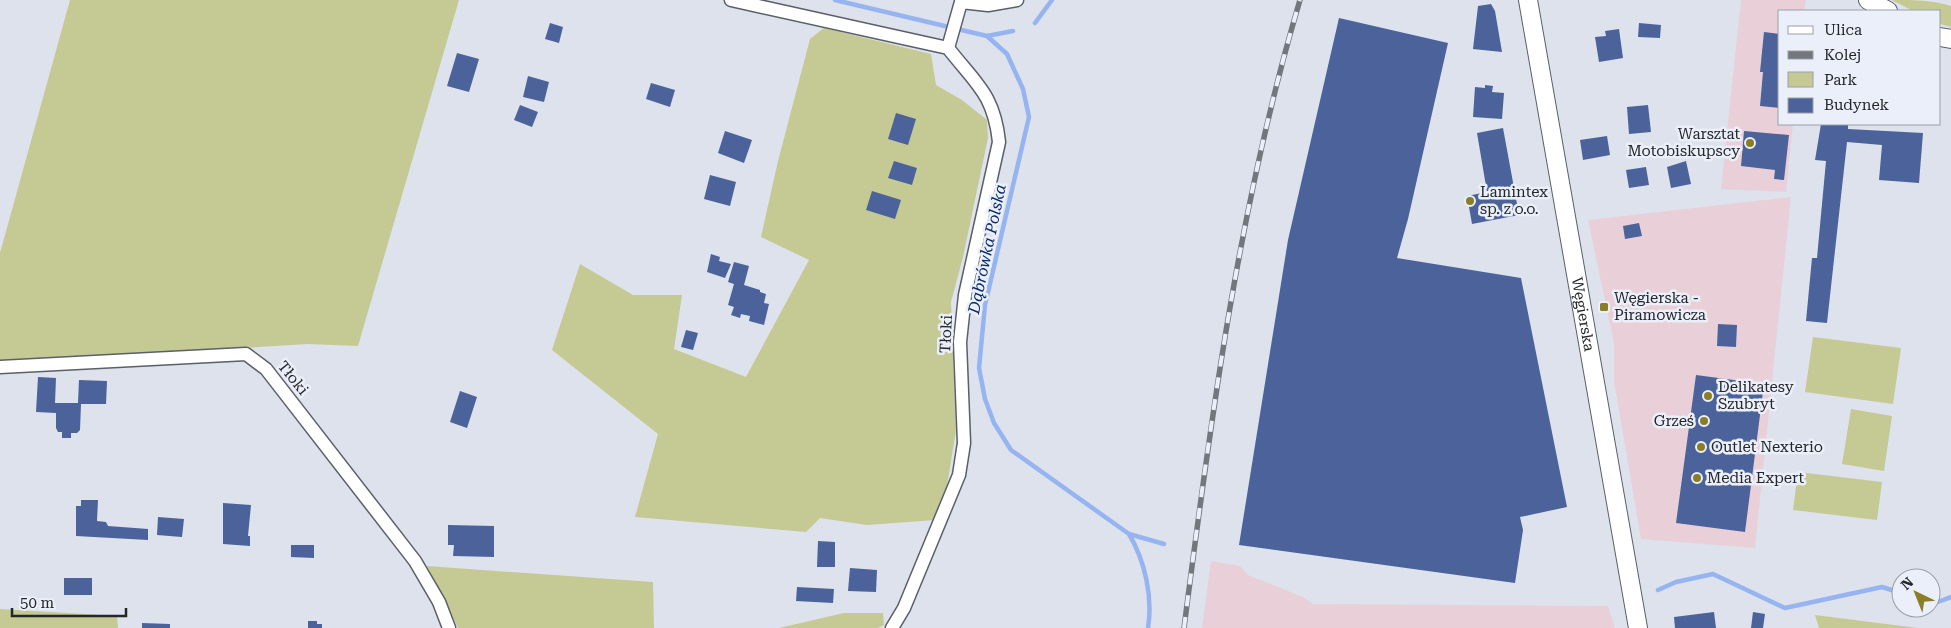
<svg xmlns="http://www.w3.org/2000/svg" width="1951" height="628" viewBox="0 0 1951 628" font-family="'Roboto Serif',serif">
  <rect width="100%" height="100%" fill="#dde2ec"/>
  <path fill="#e9d0d8" d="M1741,0H1806L1804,11H1780V124H1793L1786,192L1721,189Z
    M1791,197L1755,548L1641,539L1614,381V343L1588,220Z
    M1211,561L1240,566L1248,575L1303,597L1313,604L1608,606L1615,628H1202Z"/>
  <path fill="#c5ca94" d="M70,0H459L358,346L308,344L0,363V253Z
    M1892,0C1912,0 1933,0 1951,6V27L1940,24V11H1913Z
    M824,28L931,54L936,85L962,100L987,120L988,138L963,257L951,302L956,430L947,486L935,520L867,525L820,518L806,532L635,517L658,434L552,350L580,264L633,295H682L674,349L746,377L809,260L761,237L778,161L810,39Z
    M1813,337L1901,348L1893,404L1805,392Z
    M1851,409L1892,416L1884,471L1842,464Z
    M1798,472L1882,482L1877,520L1793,510Z
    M427,566L653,582L654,628H458Z
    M0,609L117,616L118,628H0Z
    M844,613H883L884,625L878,628H779Z
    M1815,615L1918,628H1819Z"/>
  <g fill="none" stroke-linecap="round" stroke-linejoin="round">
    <path stroke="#95b4f0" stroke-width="4.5" d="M835,0L987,36L1007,54L1023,89L1029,117L985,305L979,368L985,399L994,423L1011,450L1129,534L1164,544
      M1035,23L1052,0
      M987,36L1013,31
      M1129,534C1145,561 1153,597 1148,628
      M1658,590L1676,582L1713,574L1785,608L1882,587L1901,593
      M1931,602L1935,603L1951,597"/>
  </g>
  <path fill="#4b639a" d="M1491,4L1495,11L1502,52L1473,49L1478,6Z
    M1339,18L1448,43L1408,219L1397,258L1521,278L1567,507L1520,517L1523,530L1515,583L1239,545L1288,240Z
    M550,23L563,27L559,43L545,39Z
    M1639,23L1661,25L1660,38L1638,37Z
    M1619,29L1623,58L1599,62L1595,37L1606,36L1605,31Z
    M1764,32L1780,34V108L1760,106L1763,72H1760Z
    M457,53L479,59L469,92L447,86Z
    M528,76L549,82L544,102L523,97Z
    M651,83L675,90L670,107L646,99Z
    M1485,85L1493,86L1492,92L1504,93L1502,119L1473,117L1475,87L1485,88Z
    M520,105L538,112L532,127L514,120Z
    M1648,105L1651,132L1629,134L1627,107Z
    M896,113L916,119L908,145L888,139Z
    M1821,124H1848V129L1923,133L1919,183L1879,180L1882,145L1847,142L1827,323L1806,321L1812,258H1817L1826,161L1815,160Z
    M1503,128L1519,215L1472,224L1467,196L1487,192L1477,133Z
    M725,131L752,140L744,163L718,153Z
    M1744,131L1789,135L1784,180L1774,179L1775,170L1741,166Z
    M1607,136L1610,155L1583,160L1580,140Z
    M894,161L917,168L912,185L888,178Z
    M1686,161L1691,184L1671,188L1667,167Z
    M1646,167L1649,185L1629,188L1626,170Z
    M710,175L736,182L730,206L704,199Z
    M872,191L901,200L895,219L866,210Z
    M1639,223L1642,236L1625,239L1623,226Z
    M711,254L720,257L719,261L731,264L725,278L707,272Z
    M734,262L749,266L744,285L760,290V292L766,294L764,303L769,304L764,325L749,321L750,316L741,314L740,318L731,315L734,307L728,305L734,284L728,282Z
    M1718,324L1737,325L1736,347L1717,346Z
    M686,330L698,333L693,350L681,347Z
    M1696,375L1764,384L1745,532L1676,523Z
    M38,377L56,378L55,403H78L79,380L107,381L106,404H81L80,430L77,433H71V438H62V432H58L56,428V413L36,412Z
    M460,391L477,397L467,428L450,422Z
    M81,500H98L97,521L106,522L108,526L148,529V540L76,536V506H81Z
    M223,503L251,505L248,536H250V546L223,544Z
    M158,517L184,519L182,537L157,535Z
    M448,525L494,526V557L453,556L454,545H448Z
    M818,541L835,542V567H817Z
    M291,545H314V558L291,557Z
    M850,568L877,570L876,592L848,591Z
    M64,578H92V595H64Z
    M797,587L834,589L833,603L796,601Z
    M1714,612L1716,628H1675L1674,617Z
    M1753,612L1765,614L1763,628H1751Z
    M308,621H317V624H322V628H308Z
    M142,623L170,624V628H142Z"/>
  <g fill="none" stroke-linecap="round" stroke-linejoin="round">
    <defs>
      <path id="street" d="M731,0L948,48
        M948,48L961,2L988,5L1017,0
        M0,367L246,354L266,369L415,561L439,602L449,628
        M892,628L904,608L959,475L964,443L960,342L965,295L999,142C994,94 976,84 948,48"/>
      <g id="secondary">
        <path id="s1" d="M1528,0L1638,628"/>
        <path d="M1868,0L1888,11"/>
        <path d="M1940,37L1951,39"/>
      </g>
    </defs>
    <use href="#street" stroke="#5a5f68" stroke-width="15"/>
    <use href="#secondary" stroke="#5a5f68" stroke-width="20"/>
    <use href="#street" stroke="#fff" stroke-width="12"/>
    <use href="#secondary" stroke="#fff" stroke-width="18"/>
    <defs>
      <path id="rail" d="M1184,628C1211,417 1239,205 1300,0"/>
    </defs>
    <use href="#rail" stroke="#73767d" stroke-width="5.5"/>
    <use href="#rail" stroke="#eaeff9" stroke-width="4" stroke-dasharray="11" stroke-linecap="butt"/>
  </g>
  <g fill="#897e25" stroke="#eaeff9" stroke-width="2">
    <circle cx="1750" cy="143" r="5"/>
    <circle cx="1470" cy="201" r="5"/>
    <rect x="1599" y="302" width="10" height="10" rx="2.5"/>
    <circle cx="1708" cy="396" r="5"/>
    <circle cx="1704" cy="421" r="5"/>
    <circle cx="1701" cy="447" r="5"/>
    <circle cx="1697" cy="478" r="5"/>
  </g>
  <g text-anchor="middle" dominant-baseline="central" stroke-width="5" stroke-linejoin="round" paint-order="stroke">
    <g font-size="15" fill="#24262a" stroke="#eaeff9" text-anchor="start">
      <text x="1740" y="134" text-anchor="end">Warsztat<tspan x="1740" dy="17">Motobiskupscy</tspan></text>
      <text x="1480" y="192">Lamintex<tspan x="1480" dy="17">sp. z o.o.</tspan></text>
      <text x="1614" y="298">Węgierska -<tspan x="1614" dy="17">Piramowicza</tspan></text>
      <text x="1718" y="387">Delikatesy<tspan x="1718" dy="17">Szubryt</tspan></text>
      <text x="1694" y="421" text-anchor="end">Grześ</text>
      <text x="1711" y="447">Outlet Nexterio</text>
      <text x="1707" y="478">Media Expert</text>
    </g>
    <g font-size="15" fill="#24262a" stroke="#eaeff9">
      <text stroke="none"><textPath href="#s1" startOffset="319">Węgierska</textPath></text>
      <text transform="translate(946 334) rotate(-87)">Tłoki</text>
      <text transform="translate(293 378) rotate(51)">Tłoki</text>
    </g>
    <g font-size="16" font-style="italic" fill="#09286b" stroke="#eaeff9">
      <text transform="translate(987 249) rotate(-78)">Dąbrówka Polska</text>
    </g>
  </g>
  <rect x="1778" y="10" width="162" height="115" fill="#eaeff9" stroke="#9b9fa6"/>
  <rect x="1788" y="26" width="25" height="8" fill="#ffffff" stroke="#9b9fa6"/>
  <text x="1824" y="35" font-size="15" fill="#24262a">Ulica</text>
  <rect x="1788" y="51" width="25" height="8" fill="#73767d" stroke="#9b9fa6"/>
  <text x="1824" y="60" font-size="15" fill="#24262a">Kolej</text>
  <rect x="1788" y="72" width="25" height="15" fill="#c5ca94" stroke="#9b9fa6"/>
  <text x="1824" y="85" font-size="15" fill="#24262a">Park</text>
  <rect x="1788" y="98" width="25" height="15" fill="#4b639a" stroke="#9b9fa6"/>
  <text x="1824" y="110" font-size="15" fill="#24262a">Budynek</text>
  <g transform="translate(1916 593) rotate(317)"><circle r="24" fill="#eaeff9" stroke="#9b9fa6"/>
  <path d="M0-4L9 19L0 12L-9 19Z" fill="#897e25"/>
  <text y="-8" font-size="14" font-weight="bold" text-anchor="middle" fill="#24262a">N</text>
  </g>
  <path d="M12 608v8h114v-8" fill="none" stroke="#24262a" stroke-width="2.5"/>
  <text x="20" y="608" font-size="15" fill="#24262a" stroke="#eaeff9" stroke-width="4" paint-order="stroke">50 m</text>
</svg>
